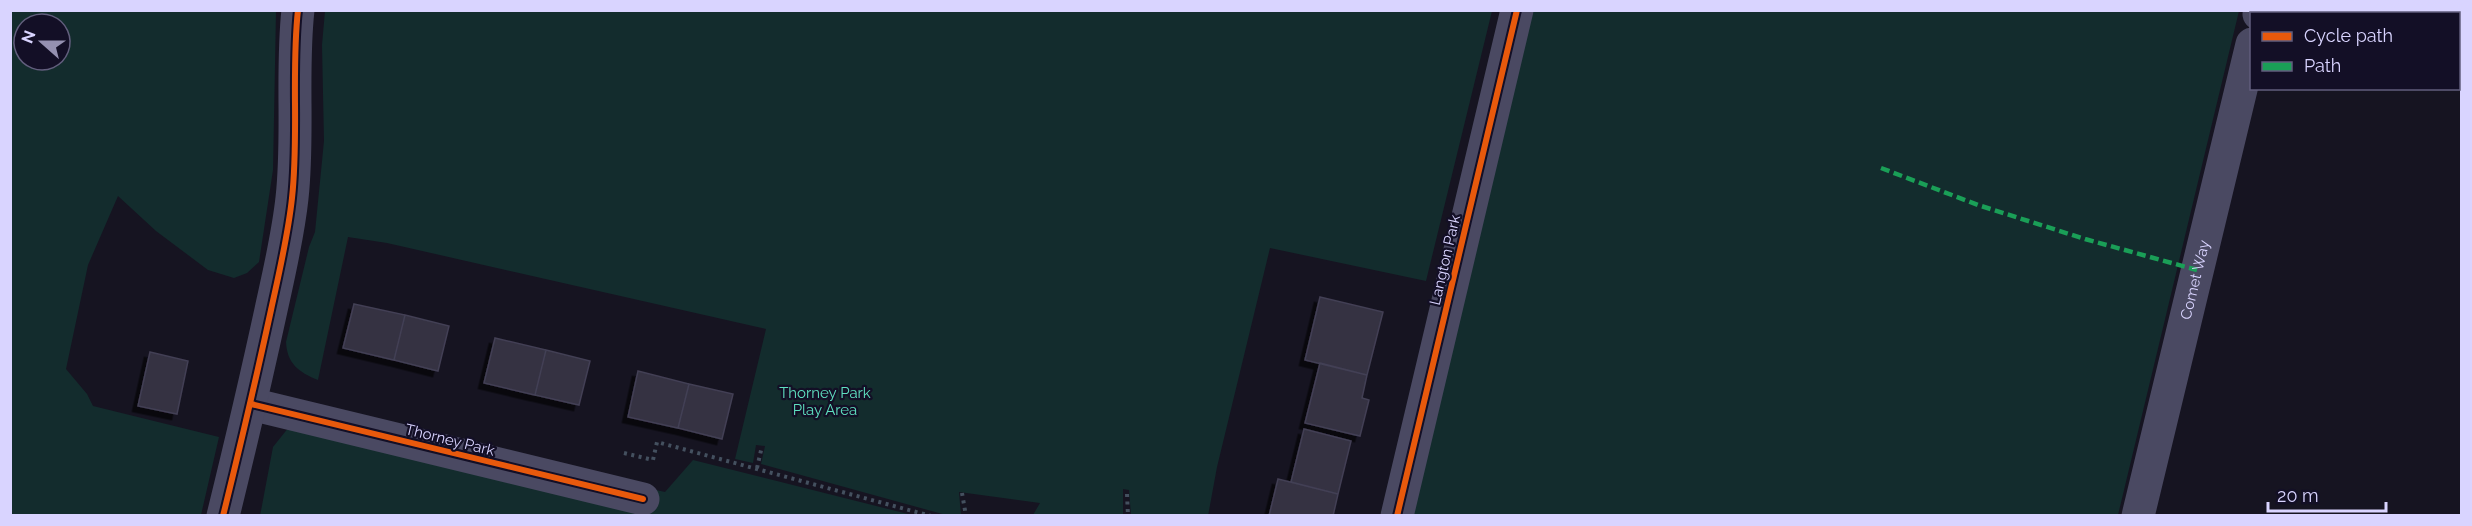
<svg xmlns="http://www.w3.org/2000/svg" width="2472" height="526" viewBox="0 0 2472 526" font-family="Raleway,sans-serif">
  <defs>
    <filter id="shadow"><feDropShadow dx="-5.5" dy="5.5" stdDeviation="0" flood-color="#0009"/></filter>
  </defs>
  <rect width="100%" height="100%" fill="#161421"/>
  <path fill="#132c2d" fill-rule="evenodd" d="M10,11H276L273,170L259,262L247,273L234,278L208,270L156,231L118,196L88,265L66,369L87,394L93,406L219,437L201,515H11ZM24,24H60V60H24Z
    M325,11V10L1492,11L1426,281L1270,248L1217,467L1208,516L1131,515L1129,490L1123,489V515H1033L1040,503L959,492L961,515H946L761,464L765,446L756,445L753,463L735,459L766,329L387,243L348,237L318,380C298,372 287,363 286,342L309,247L315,232L324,141L322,45Z
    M1533,11H2239L2118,515L1410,516Z
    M289,427L548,466L665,492L693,460L912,515L260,516L273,447Z"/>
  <path fill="#343243" stroke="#433f54" stroke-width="1.5" filter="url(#shadow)" d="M1320,297L1383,312L1367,375L1305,360Z
    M354,304L405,315L394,360L343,348Z
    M405,315L449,326L438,371L394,360Z
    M495,338L546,350L535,395L484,383Z
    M546,350L590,361L579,405L535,395Z
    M150,352L188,361L177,414L138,406Z
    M1320,363L1367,375L1362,398L1369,400L1360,436L1305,423Z
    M638,371L689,384L678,428L628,417Z
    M689,384L733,394L722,439L678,428Z
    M1304,429L1351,441L1338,494L1291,482Z
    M1278,479L1338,494L1333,516H1269Z"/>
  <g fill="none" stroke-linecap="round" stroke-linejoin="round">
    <path stroke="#44505f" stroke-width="4" stroke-dasharray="3 4.5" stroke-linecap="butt" d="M624,453L653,460L657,442L931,516
      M757,468L762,446
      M962,493L966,516
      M1127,494L1128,516"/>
    <g stroke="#4a4962" stroke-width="33">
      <path d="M2259,14L2260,10"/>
      <path d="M251,404L643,499"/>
      <path d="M223,516C240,447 256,379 271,310C279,273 288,236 292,198C299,135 291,72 298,10"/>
      <path d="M1397,516L1517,10"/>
      <path id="s1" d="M2138,516L2252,44"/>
    </g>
    <path stroke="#1a9f57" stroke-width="4.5" stroke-dasharray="9 4.5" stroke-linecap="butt" d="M1881,168L1978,205L2085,239L2197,270"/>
    <defs>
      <path id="cycleway" d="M251,404L643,499
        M223,516C240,447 256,379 271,310C279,273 288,236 292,198C299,135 291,72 298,10
        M1397,516L1517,10"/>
    </defs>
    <use href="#cycleway" stroke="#130f26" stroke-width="10"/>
    <use href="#cycleway" stroke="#e8590c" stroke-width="6"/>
  </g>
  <g text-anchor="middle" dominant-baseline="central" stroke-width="4.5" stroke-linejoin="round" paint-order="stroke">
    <g font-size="15" fill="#d9d4ff" stroke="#130f26">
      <text transform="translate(1445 260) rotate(-77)">Langton Park</text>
      <text stroke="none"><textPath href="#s1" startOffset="243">Comet Way</textPath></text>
      <text transform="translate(450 440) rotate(14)">Thorney Park</text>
    </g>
    <g font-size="15" fill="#5fe0c0" stroke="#130f26">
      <text x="825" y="393">Thorney Park<tspan x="825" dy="17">Play Area</tspan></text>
    </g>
  </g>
  <rect width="2472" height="526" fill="none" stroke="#d9d4ff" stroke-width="24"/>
  <rect x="2250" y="12" width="210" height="78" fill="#130f26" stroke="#625e7d" stroke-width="1.5"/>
  <rect x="2262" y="32" width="30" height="9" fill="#e8590c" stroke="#625e7d" stroke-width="1.5"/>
  <text x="2304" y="42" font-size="18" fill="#d9d4ff">Cycle path</text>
  <rect x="2262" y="62" width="30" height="9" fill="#1a9f57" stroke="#625e7d" stroke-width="1.5"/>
  <text x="2304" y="72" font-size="18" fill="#d9d4ff">Path</text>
  <g transform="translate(42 42) rotate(291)"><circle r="28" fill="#130f26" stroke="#625e7d" stroke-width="1.5"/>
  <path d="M0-4.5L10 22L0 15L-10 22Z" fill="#9591b1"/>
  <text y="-9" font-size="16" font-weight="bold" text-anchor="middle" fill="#d9d4ff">N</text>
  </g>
  <path d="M2268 502v9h118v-9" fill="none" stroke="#d9d4ff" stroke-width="3"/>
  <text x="2277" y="502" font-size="18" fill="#d9d4ff" stroke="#130f26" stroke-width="4.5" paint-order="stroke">20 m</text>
</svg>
